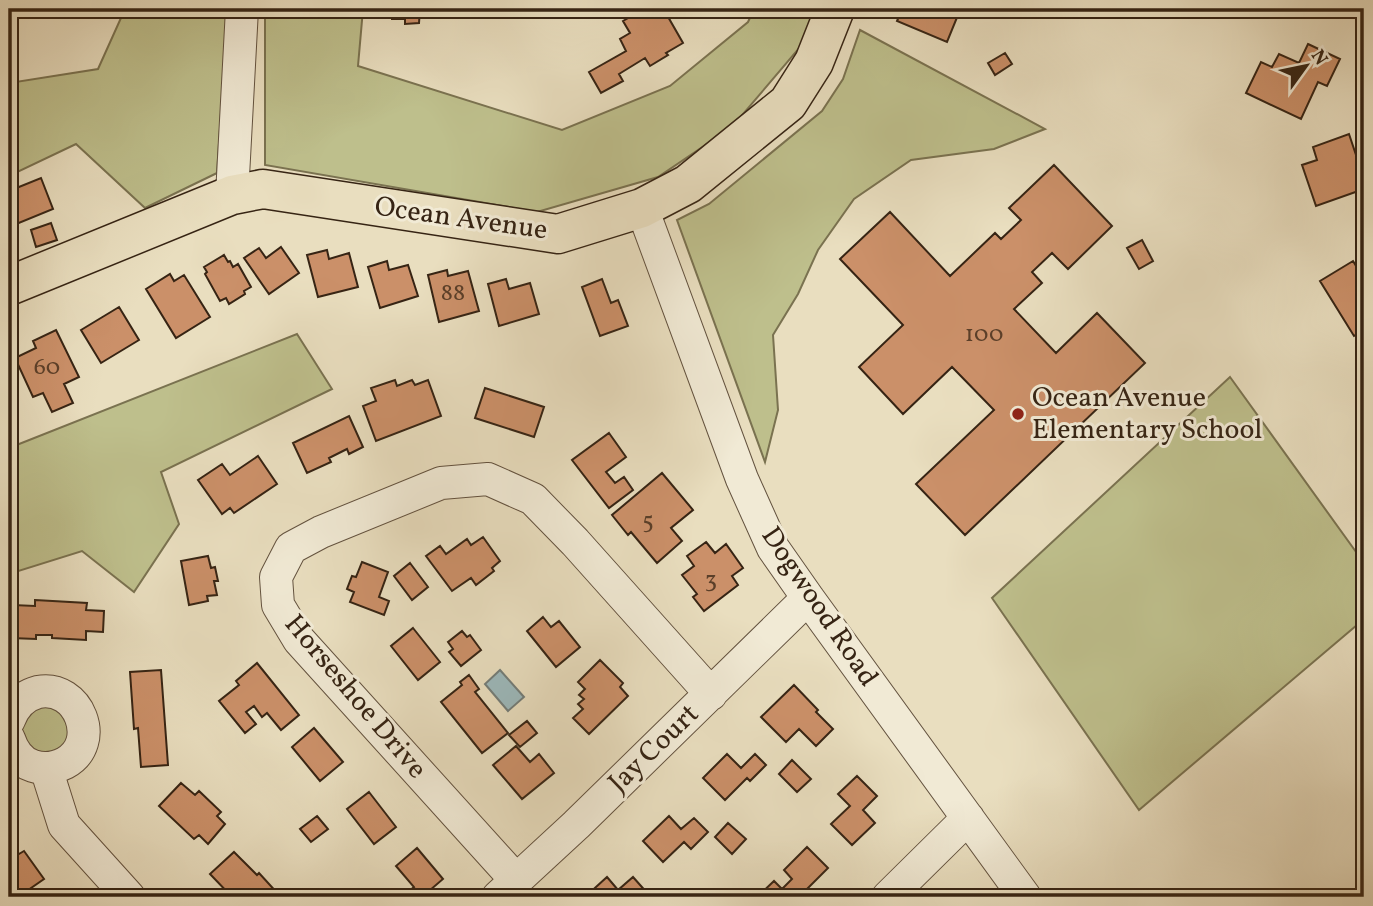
<svg xmlns="http://www.w3.org/2000/svg" width="1373" height="906" viewBox="0 0 1373 906" font-family="Vollkorn,serif">
  <rect width="100%" height="100%" fill="#e9debf"/>
  <filter id="stains"><feTurbulence type="fractalNoise" baseFrequency=".00286" numOctaves="4"/><feColorMatrix values="0 0 0 0 .2 0 0 0 0 .09 0 0 0 0 .02 0 0 0 .5 -.17"/></filter>
  <radialGradient id="worn" r=".72"><stop offset=".6" stop-color="#630" stop-opacity="0"/><stop offset="1" stop-color="#630" stop-opacity=".3"/></radialGradient>
  <path fill="#bebf8c" stroke="#7a7250" stroke-width="2" d="M125,9H228L217,173L145,208L76,144L9,176V83L98,69Z
    M265,9H363L358,66L562,130L670,86L748,22L754,9H819L801,46L732,127L658,177L537,212L265,165Z
    M860,30L1045,129L994,149L911,160L854,199L818,250L798,294L773,335L778,410L765,462L677,220L709,204L822,111L843,79Z
    M297,334L332,389L161,472L179,524L134,592L82,551L9,574V448Z
    M1230,377L1364,563V619L1139,810L992,598Z
    M66,703L74,750L28,757L17,717L24,707Z"/>
  <path fill="#9cb9bc" stroke="#737d79" stroke-width="2" d="M500,670L524,697L508,711L485,684Z"/>
  <path fill="#cb9069" stroke="#362414" stroke-width="2" d="M392,9H420L419,23L405,24V19H392Z
    M644,9H670L672,12L667,15L683,43L666,53L668,55L650,66L645,58L619,74L623,81L601,93L589,72L626,51L620,39L630,33L623,21Z
    M902,9H944L958,15L947,42L897,21Z
    M1308,44L1340,59L1327,86L1318,82L1301,119L1246,93L1261,62L1272,67L1279,54L1299,63Z
    M1005,53L1012,64L995,75L988,63Z
    M1349,134L1364,179V189L1316,206L1302,165L1317,160L1313,147Z
    M1054,165L1112,226L1068,269L1052,253L1032,272L1042,283L1014,309L1056,353L1097,313L1145,363L965,535L916,484L994,410L952,367L903,414L859,367L903,325L840,259L890,212L950,276L995,233L1001,239L1021,220L1009,208Z
    M41,178L53,209L9,227V191Z
    M51,223L57,240L36,247L31,230Z
    M1142,240L1153,261L1139,269L1127,248Z
    M281,247L299,273L269,294L244,258L259,248L266,258Z
    M327,250L329,259L349,253L358,287L318,297L307,255Z
    M224,255L228,262L230,261L233,267L238,264L251,287L244,291L245,294L229,304L226,298L220,301L205,274L207,272L204,267Z
    M387,261L389,270L408,265L418,296L380,308L368,267Z
    M1353,261L1364,279V330L1354,336L1320,281Z
    M447,270L448,276L468,271L479,311L439,322L428,275Z
    M170,274L174,281L184,275L210,317L176,338L146,289Z
    M506,279L509,289L530,283L539,314L499,326L488,284Z
    M602,279L611,303L618,300L628,326L600,336L582,287Z
    M119,307L139,340L101,363L81,330Z
    M56,330L79,377L64,384L73,403L52,412L43,393L33,397L15,358L36,348L33,341Z
    M395,380L397,386L412,380L415,385L428,380L441,416L376,441L363,406L376,401L371,388Z
    M485,388L544,407L534,437L475,418Z
    M349,416L363,447L349,454L347,449L329,458L331,462L307,473L293,443Z
    M609,433L626,457L606,472L615,483L624,477L633,490L609,508L572,460Z
    M258,456L277,484L234,513L230,508L222,514L198,480L222,464L230,475Z
    M662,473L693,510L671,528L682,541L657,563L631,532L628,535L612,515Z
    M483,537L500,561L492,568L494,571L476,585L471,578L452,591L426,556L440,546L446,554L467,539L471,545Z
    M706,542L715,553L726,544L743,568L732,576L738,585L704,611L693,597L697,594L682,575L694,566L687,556Z
    M208,556L211,568L215,567L218,581H214L217,595L207,596L208,601L189,605L181,561Z
    M362,562L388,572L379,597L389,601L384,615L350,602L354,592L347,589L352,576L356,577Z
    M410,563L428,587L412,600L394,576Z
    M35,600L87,603L86,610L104,611L103,632L86,631V640L52,638V635H36V639L11,638L13,605L35,606Z
    M543,617L551,627L559,621L580,647L556,667L527,631Z
    M413,628L440,662L418,680L391,646Z
    M462,631L467,637L470,635L481,650L461,666L449,652L453,649L448,642Z
    M600,660L623,683L620,687L628,696L589,734L573,718L583,709L578,704L584,699L579,695L585,689L578,682Z
    M257,663L299,715L281,730L267,713L262,717L254,706L246,712L256,724L245,733L219,701L239,685L236,681Z
    M161,670L168,765L141,767L138,728L134,729L130,672Z
    M469,675L479,689L475,692L508,733L482,753L441,702L462,685L460,682Z
    M794,685L818,710L816,712L833,729L816,746L799,729L786,742L761,717Z
    M527,721L537,733L520,747L509,735Z
    M314,728L343,762L320,781L292,747Z
    M516,746L530,762L539,754L554,773L522,799L493,765Z
    M727,754L741,768L755,754L766,765L750,781L747,778L725,800L703,778Z
    M792,760L811,779L797,792L779,774Z
    M857,776L877,796L863,810L875,823L852,845L831,824L850,806L838,794Z
    M181,783L195,795L199,791L221,812L217,816L225,824L208,844L199,835L194,839L159,806Z
    M369,792L396,827L374,844L347,809Z
    M317,816L328,829L311,842L300,829Z
    M669,816L681,829L694,818L708,832L691,849L684,842L663,862L643,841Z
    M728,823L746,839L732,854L715,837Z
    M9,833L14,840L11,842L19,854L24,851L44,879L18,897H9Z
    M807,847L828,868L800,896L801,897H786L784,895L782,897H757L774,881L782,889L792,879L784,870Z
    M417,848L443,879L422,897H404L403,896L414,887L396,866Z
    M234,852L257,875L259,873L280,896L279,897H232L210,874Z
    M607,877L618,890L633,877L649,895L647,897H585Z"/>
  <g fill="none" stroke-linecap="round" stroke-linejoin="round">
    <defs>
      <path id="minor" d="M232,195L242,9
        M642,208L742,479L773,548L808,598L1025,897
        M9,720C14,706 23,696 38,692C79,684 102,743 65,763C55,768 44,770 33,766C20,762 13,751 9,739
        M46,768L64,825L129,897
        M516,880L299,640L278,605L276,577L291,548L321,532L441,483L488,479L533,499L575,542L711,694
        M498,897L576,825L808,598
        M888,897L968,818"/>
      <path id="major" d="M9,286L232,195L263,189L558,234L642,208L688,184L788,103L814,62L835,9"/>
    </defs>
    <use href="#minor" stroke="#63523f" stroke-width="34"/>
    <use href="#major" stroke="#362414" stroke-width="41"/>
    <use href="#minor" stroke="#f1ead5" stroke-width="32"/>
    <use href="#major" stroke="#e9debf" stroke-width="38"/>
  </g>
  <circle fill="#8f2418" stroke="#f1ead5" stroke-width="2.5" cx="1018" cy="414" r="7"/>
  <g text-anchor="middle" dominant-baseline="central" stroke-width="6" stroke-linejoin="round" paint-order="stroke">
    <g font-size="24" fill="#5b3f29">
      <text x="453" y="294">88</text>
      <text x="984" y="335">100</text>
      <text x="47" y="368">60</text>
      <text x="648" y="522">5</text>
      <text x="711" y="581">3</text>
    </g>
    <g font-size="28" fill="#362414" stroke="#f1ead5">
      <text transform="translate(461 219) rotate(8)">Ocean Avenue</text>
      <text transform="translate(819 607) rotate(56)">Dogwood Road</text>
      <text transform="translate(355 697) rotate(50)">Horseshoe Drive</text>
      <text transform="translate(654 749) rotate(-44)">Jay Court</text>
    </g>
    <g font-size="28" fill="#362414" stroke="#f1ead5" text-anchor="start">
      <text x="1032" y="398">Ocean Avenue<tspan x="1032" dy="32">Elementary School</tspan></text>
    </g>
  </g>
  <rect width="1373" height="906" fill="none" stroke="#e9debf" stroke-width="35"/>
  <rect x="10" y="10" width="1352" height="885" fill="none" stroke="#362414" stroke-width="3.5"/>
  <rect x="18" y="18" width="1338" height="871" fill="none" stroke="#362414" stroke-width="2"/>
  <g transform="translate(1306 66) rotate(57)" stroke="#f1ead5" stroke-width="5" paint-order="stroke">
  <path d="M0-5L12 26L0 18L-12 26Z" fill="#362414"/>
  <text y="-10" font-size="19" font-weight="bold" text-anchor="middle" fill="#362414">N</text>
  </g>
  <rect width="100%" height="100%" filter="url(#stains)"/>
  <rect width="100%" height="100%" fill="url(#worn)"/>
</svg>
